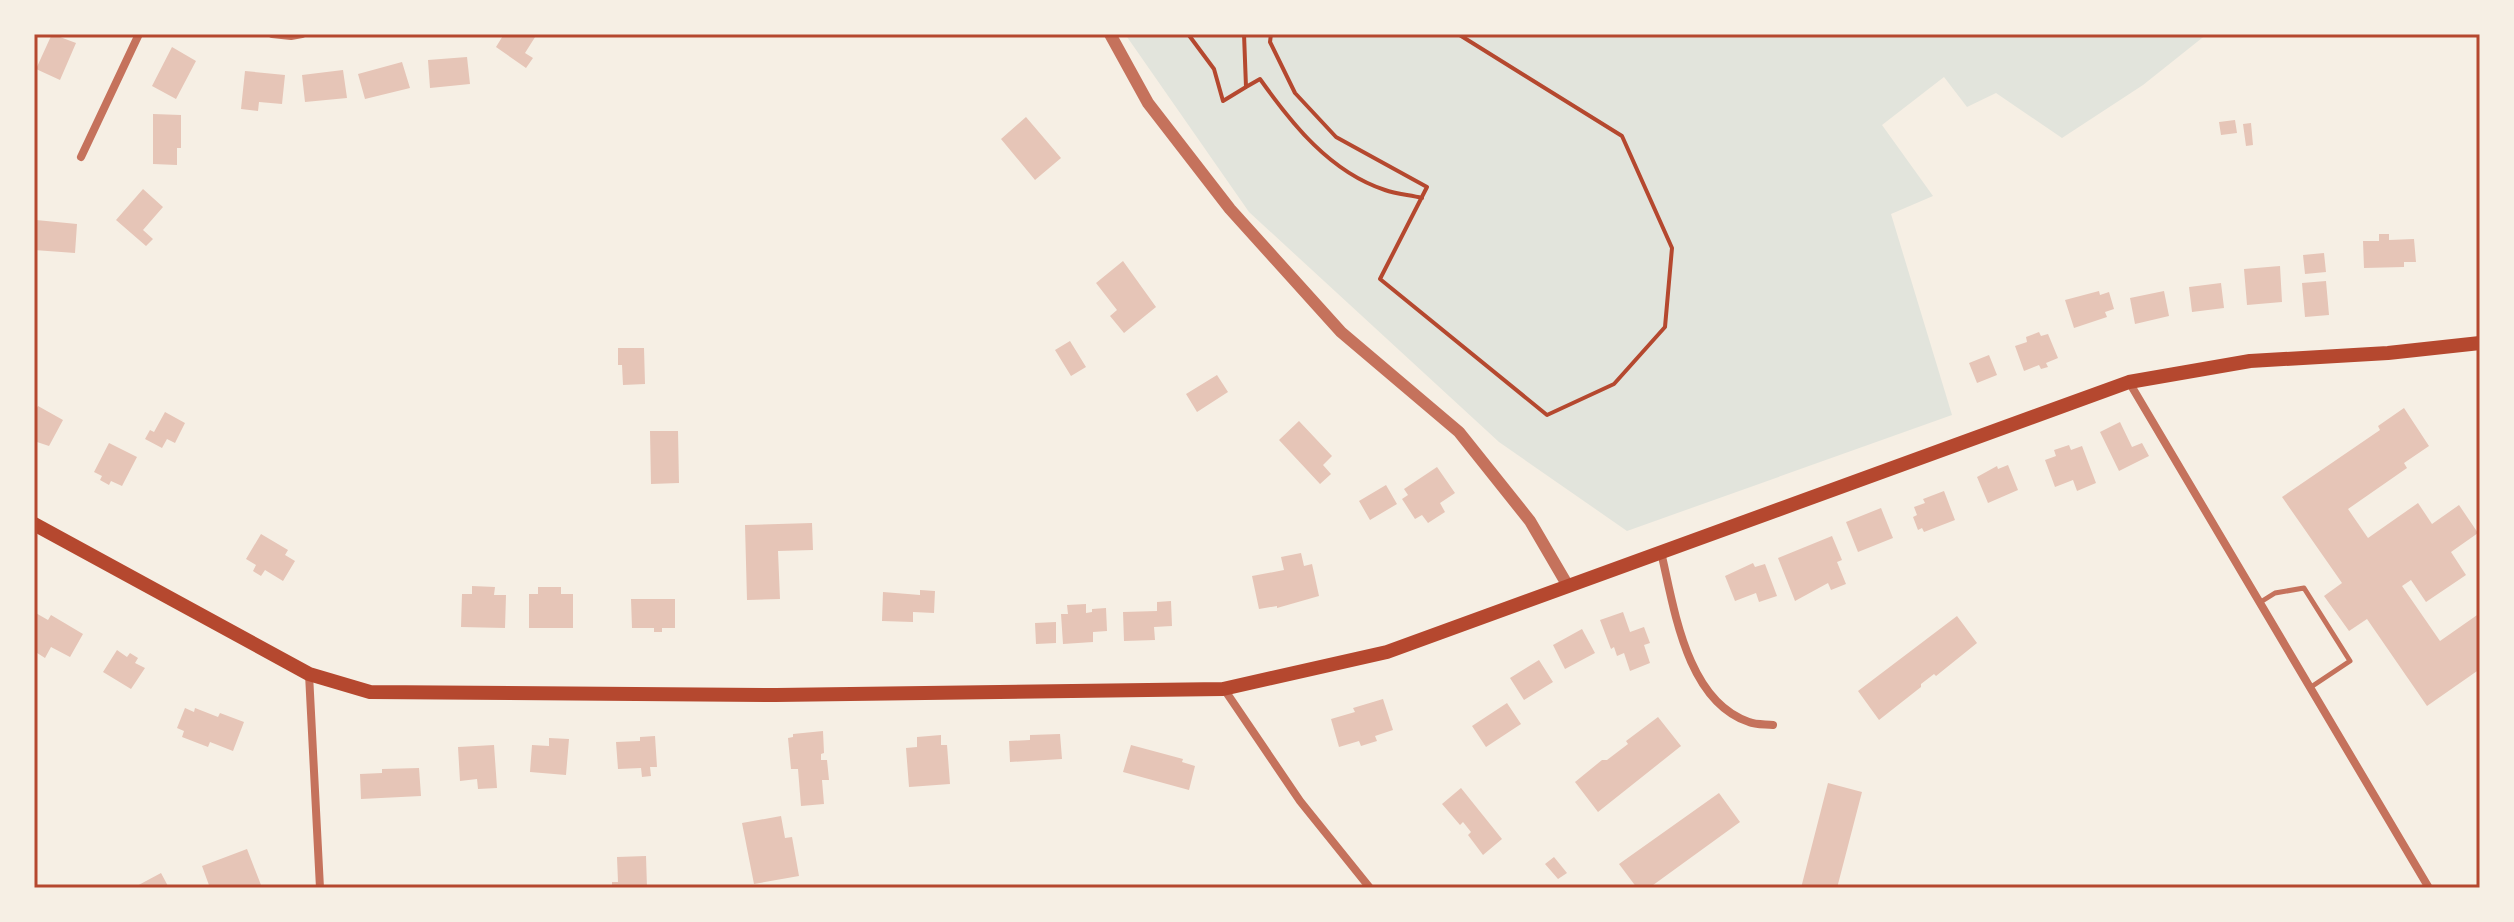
<svg xmlns="http://www.w3.org/2000/svg" width="2514" height="922" viewBox="0 0 2514 922" font-family="'Times New Roman',serif">
  <rect width="100%" height="100%" fill="#f6efe4"/>
  <path fill="#e2e4dc" d="M1125,34H2207L2143,85L2062,138L1996,93L1967,107L1944,77L1882,125L1933,196L1891,214L1952,415L1627,531L1499,442L1249,212Z"/>
  <path fill="#e6c5b7" d="M52,34L76,43L60,80L36,69Z
    M504,34H537L525,53L533,58L526,68L496,47Z
    M172,47L196,61L176,99L152,86Z
    M467,57L470,84L430,88L428,60Z
    M402,62L410,88L365,99L358,74Z
    M343,70L347,98L305,102L302,75Z
    M245,71L285,75L282,104L259,102L258,111L241,109Z
    M153,114L181,115V148H177V165L153,164Z
    M1026,117L1061,158L1035,180L1001,139Z
    M2235,120L2237,133L2221,135L2219,122Z
    M2251,123L2253,145L2246,146L2243,124Z
    M143,189L163,207L143,230L153,239L146,246L116,220Z
    M36,220L77,224L75,253L34,250Z
    M2379,234H2389V240L2414,239L2416,262H2404V267L2364,268L2363,241H2379Z
    M2324,253L2326,272L2305,274L2303,255Z
    M1123,261L1156,307L1124,333L1110,316L1117,310L1096,283Z
    M2280,266L2282,302L2247,305L2244,269Z
    M2326,281L2329,315L2305,317L2302,283Z
    M2221,283L2224,308L2192,312L2189,287Z
    M2099,291L2100,295L2109,292L2114,309L2105,312L2107,317L2074,328L2065,300Z
    M2164,291L2169,316L2135,324L2130,298Z
    M2039,332L2041,336L2048,334L2058,358L2046,363L2048,367L2041,369L2039,365L2024,371L2015,346L2027,342L2026,337Z
    M1070,341L1086,367L1071,376L1055,350Z
    M618,348H644L645,384L623,385L622,365H618Z
    M1989,355L1997,375L1977,383L1969,363Z
    M1217,375L1228,392L1197,412L1186,394Z
    M38,406L63,420L49,446L34,441V413Z
    M2404,408L2429,446L2404,463L2407,468L2348,509L2368,538L2418,503L2432,524L2459,505L2478,533L2451,552L2466,575L2426,602L2411,580L2402,586L2440,641L2480,613V669L2427,706L2367,619L2349,631L2324,596L2342,583L2282,497L2380,430L2378,426Z
    M165,412L185,423L175,443L167,439L162,448L145,439L150,430L154,432Z
    M1299,421L1332,456L1323,465L1331,474L1320,484L1279,440Z
    M2120,422L2132,447L2142,443L2149,456L2119,471L2100,432Z
    M650,431H678L679,483L651,484Z
    M109,443L137,457L122,486L111,481L109,485L100,480L102,476L94,472Z
    M2069,445L2071,450L2082,446L2096,483L2077,491L2073,480L2055,487L2045,460L2056,456L2054,450Z
    M2008,465L2018,490L1988,503L1977,477L1997,466L1998,469Z
    M1437,467L1455,493L1440,503L1445,512L1428,523L1422,515L1415,519L1402,499L1408,495L1404,489Z
    M1386,485L1397,504L1370,520L1359,501Z
    M1944,491L1955,520L1924,532L1922,528L1918,530L1913,517L1917,515L1914,507L1925,503L1923,499Z
    M1881,508L1893,538L1858,552L1846,522Z
    M812,523L813,550L778,551L780,599L747,600L745,525Z
    M261,534L288,550L285,555L295,561L283,581L265,570L261,576L253,571L256,565L246,559Z
    M1832,536L1842,560L1837,562L1846,584L1831,590L1828,583L1795,601L1778,558Z
    M1301,553L1304,566L1312,564L1319,596L1277,608V606L1259,609L1252,576L1284,570L1281,557Z
    M1753,563L1755,567L1765,564L1777,596L1759,602L1756,593L1735,601L1725,576Z
    M472,586L495,587L494,595H506L505,628L461,627L462,594H472Z
    M538,587H561V594H573V628H529V594H538Z
    M920,590L935,591L934,613L913,612V622L882,621L883,592L920,595Z
    M631,599H675V628H662V632H654V628H632Z
    M1171,601L1172,626L1154,627L1155,640L1124,641L1123,612L1157,611V602Z
    M1086,604V613L1092,612V609L1106,608L1107,631L1093,632V642L1063,644L1061,614H1068L1067,605Z
    M34,612L48,620L51,615L83,634L70,657L51,647L45,658L34,651Z
    M1623,612L1630,632L1644,627L1650,643L1644,645L1650,663L1630,671L1624,653L1617,656L1614,647L1611,649L1600,620Z
    M1957,616L1977,643L1936,676L1934,674L1921,684V687L1879,720L1858,691Z
    M1056,622V643L1036,644L1035,623Z
    M1582,629L1595,653L1565,669L1553,645Z
    M117,650L127,657L130,653L138,658L135,663L145,668L131,689L103,672Z
    M1539,660L1553,682L1524,700L1510,678Z
    M1383,699L1393,730L1375,736L1377,741L1361,746L1359,741L1339,747L1331,719L1355,712L1353,708Z
    M1507,703L1521,724L1486,747L1472,726Z
    M185,708L194,712L195,708L218,717L220,713L244,722L233,751L210,742L208,747L182,737L184,731L177,728Z
    M1658,717L1681,746L1598,812L1575,782L1602,760H1607L1628,744L1626,741Z
    M823,731L824,753L821,754V760H827L829,780H822L824,804L801,806L798,769H791L788,738L793,737V734Z
    M1060,734L1062,759L1010,762L1009,741L1030,740V735Z
    M941,735V745H947L950,784L909,787L906,748L917,747V737Z
    M655,736L657,767H650L651,776L642,777L641,768L618,769L616,742L640,741V737Z
    M549,738L569,739L566,775L530,772L532,745L549,746Z
    M494,745L497,788L478,789L477,779L460,781L458,747Z
    M1131,745L1183,759L1182,762L1195,766L1189,790L1123,772Z
    M419,768L421,796L361,799L360,774L382,773V769Z
    M1828,783L1862,792L1837,888H1801Z
    M1461,788L1502,839L1483,855L1468,835L1471,832L1463,822L1460,825L1442,804Z
    M1719,793L1740,822L1649,888H1637L1619,864Z
    M781,816L785,838L792,837L799,876L754,884L742,823Z
    M247,849L261,885L252,888H210L202,866Z
    M646,856L647,888H612V882H618L617,857Z
    M1554,857L1567,873L1558,879L1545,864Z
    M161,873L169,888H133Z"/>
  <g fill="none" stroke-linecap="round" stroke-linejoin="round">
    <path stroke="#b5482f" stroke-width="4" d="M1188,34L1214,69L1223,101L1246,87L1244,34
      M1271,34L1270,42L1295,93L1336,137L1427,187L1380,279L1547,415L1614,384L1665,327L1672,248L1622,136L1458,34
      M1246,87L1260,79C1292,124 1330,172 1385,190C1396,194 1410,195 1422,198"/>
    <path stroke="#c5725c" stroke-width="5" d="M2259,603L2275,593L2304,588L2350,661L2311,687"/>
    <path stroke="#c5725c" stroke-width="8" d="M272,34L291,36L302,34
      M81,157L139,34
      M2129,382L2429,888
      M1661,552C1674,607 1686,701 1749,722C1756,725 1766,724 1773,725
      M309,674L320,888
      M1224,689L1300,801L1370,888"/>
    <path stroke="#c5725c" stroke-width="12" d="M1110,34L1148,103L1230,209L1341,332L1459,432L1530,521L1568,586"/>
    <path stroke="#b5482f" stroke-width="14" d="M34,524L309,674L370,692L776,695L1223,689L1387,652L2129,382L2250,361L2388,353L2480,343"/>
  </g>
  <rect width="2514" height="922" fill="none" stroke="#f6efe4" stroke-width="72"/>
  <rect x="36" y="36" width="2442" height="850" fill="none" stroke="#b5482f" stroke-width="3"/>
</svg>
